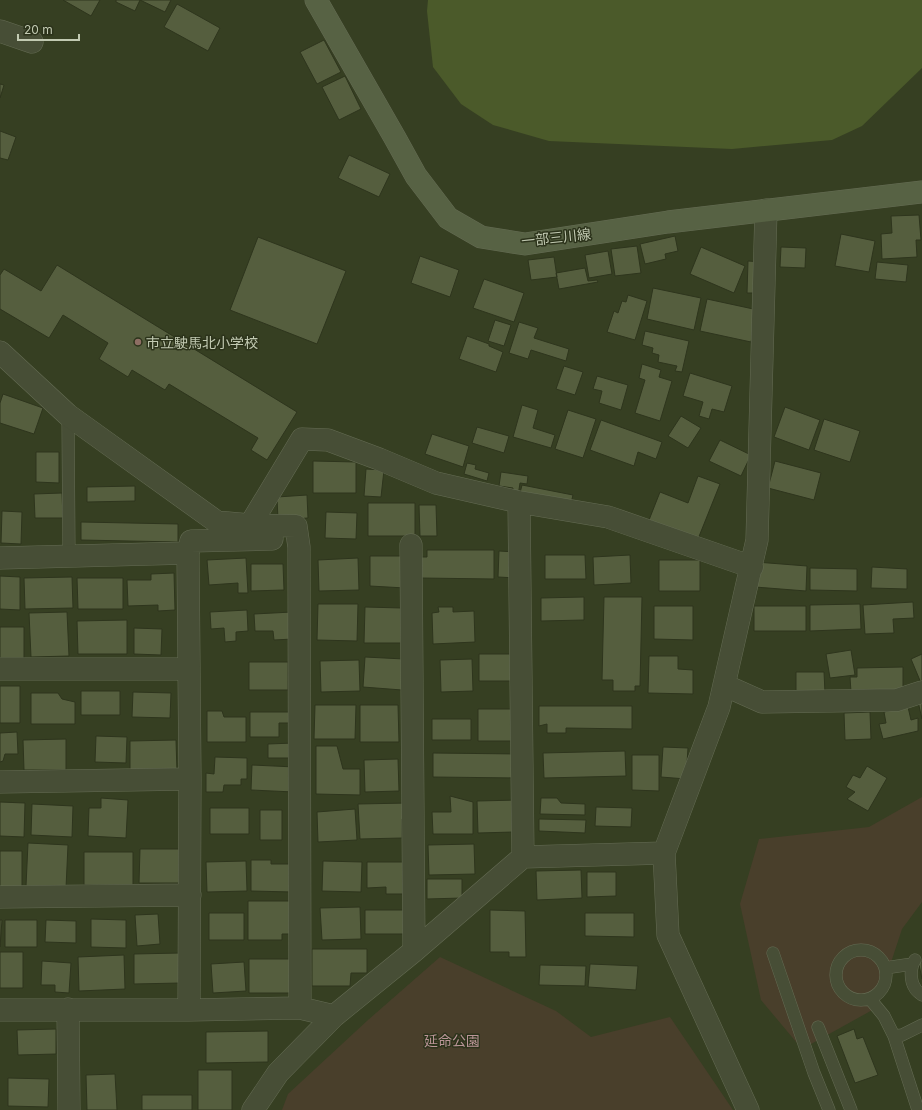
<svg xmlns="http://www.w3.org/2000/svg" width="922" height="1110" viewBox="0 0 922 1110" font-family="Inter,'Noto Sans JP',sans-serif">
  <rect width="100%" height="100%" fill="#363f22"/>
  <path fill="#493f2b" d="M922,797V902L902,929L876,1008L802,1049L761,1000L740,904L759,839L869,827Z
    M440,957L556,1011L591,1037L670,1017L733,1110H282L288,1094L368,1020Z"/>
  <path fill="#4b5a2a" d="M428,0H922V68L862,126L832,140L732,149L549,141L493,125L461,104L433,67L427,11Z"/>
  <path fill="#555e3e" stroke="#2e351d" d="M63,0H100L91,16Z
    M116,0H140L135,11L116,2Z
    M140,0H171L165,12Z
    M177,4L220,28L208,51L164,27Z
    M324,40L341,72L317,84L300,52Z
    M345,76L361,109L339,120L322,87Z
    M0,84L4,85L0,98Z
    M0,131L16,137L8,160L0,158Z
    M349,155L390,174L379,197L338,178Z
    M919,215L921,240H916L917,257L882,259L881,234L892,233L891,216Z
    M841,234L875,241L869,272L835,266Z
    M675,236L678,251L665,254L666,259L645,264L640,244Z
    M258,237L346,271L317,344L230,310Z
    M637,246L641,273L615,276L611,249Z
    M701,247L745,266L734,293L690,274Z
    M781,247L806,248L805,268L780,267Z
    M608,251L612,274L589,278L585,255Z
    M420,256L459,270L450,297L411,283Z
    M554,257L557,277L531,280L528,260Z
    M748,261L763,262L762,293H747Z
    M877,262L908,265L906,282L875,279Z
    M57,265L297,412L267,460L251,450L258,438L169,384L165,390L132,370L128,377L99,359L108,343L63,315L49,338L0,309V275L4,269L41,291Z
    M585,268L588,281L597,280L598,282L559,289L556,273Z
    M484,279L524,293L514,322L473,308Z
    M653,288L701,298L694,330L647,319Z
    M628,295L647,301L635,340L607,332L614,311L618,313L622,301L626,302Z
    M707,299L758,310L751,342L700,331Z
    M495,320L511,325L504,346L488,341Z
    M519,322L538,328L534,338L569,349L566,361L531,350L528,359L509,353Z
    M645,331L689,341L682,372L675,371L677,366L658,362L659,355L652,353L653,348L642,345Z
    M467,336L489,344V346L503,352L496,372L459,359Z
    M642,364L661,370L659,377L672,381L660,421L635,413L645,380L639,378Z
    M564,366L583,372L575,395L556,389Z
    M690,373L732,386L724,412L712,409L709,419L699,416L703,402L683,396Z
    M597,376L628,385L621,410L599,403L602,391L593,389Z
    M3,394L43,408L34,434L0,423V403Z
    M522,405L538,410L533,428L555,435L551,448L513,437Z
    M785,407L820,420L809,450L774,437Z
    M568,410L596,419L583,458L555,449Z
    M681,416L701,428L688,448L668,436Z
    M824,419L860,431L850,462L814,450Z
    M601,420L662,442L656,459L638,452L634,466L590,450Z
    M477,427L509,436L504,453L472,443Z
    M432,434L469,446L463,467L425,454Z
    M720,440L751,455L741,476L709,461Z
    M36,452H59V483L36,482Z
    M313,461L356,462V493H313Z
    M775,461L821,473L814,500L768,488Z
    M467,463L476,465L475,469L489,473L487,481L464,474Z
    M366,469L384,470L381,497L364,496Z
    M501,472L528,476L527,484L520,483L518,496L512,495L513,488L499,486Z
    M698,476L720,484L698,539L649,520L660,492L688,503Z
    M522,485L573,495L570,507L519,497Z
    M135,486V501L87,502V487Z
    M62,493L63,518H35L34,494Z
    M307,495L308,518L278,520L277,497Z
    M368,503H415V536H368Z
    M419,505H436L437,536H420Z
    M2,511L22,512L21,544L1,543Z
    M326,512L357,513L356,539L325,538Z
    M81,522L178,524V542L81,540Z
    M427,550H494V579L421,578V557H427Z
    M499,551L516,552V578L498,577Z
    M545,555H585L586,579H545Z
    M630,555L631,583L594,585L593,557Z
    M370,556H405V588L370,586Z
    M246,558L248,593H238V583L209,585L207,560Z
    M358,558L359,590L319,591L318,560Z
    M659,560H700V591H659Z
    M756,562L807,566L806,591L755,587Z
    M251,564H283L284,590L251,591Z
    M872,567L907,569V589L871,588Z
    M810,568L857,569V591L810,590Z
    M174,573L175,610L158,611V605L128,606L127,580H151V574Z
    M0,576L20,577V610L0,609Z
    M72,577L73,608L25,609L24,578Z
    M77,578H123V609H78Z
    M584,597V620L541,621V598Z
    M604,597H642L640,686H635V691H613V680H602Z
    M913,602L914,618L893,619L894,633L865,634L863,605Z
    M318,604H358L357,641L317,640Z
    M860,604L861,629L810,631V605Z
    M654,606H693V640L654,639Z
    M754,606H806V631H754Z
    M365,607L402,608L401,643H364Z
    M438,607H453V612L474,611L475,642L433,644L432,613L439,612Z
    M247,610L248,631L236,632V641L225,642L224,628L211,629L210,612Z
    M67,612L69,656L31,657L29,613Z
    M292,612L293,639L274,640L273,631H255L254,614Z
    M127,620V654H78L77,621Z
    M0,627H24V658H0Z
    M134,628L162,629L161,655L134,654Z
    M851,650L855,675L830,678L826,654Z
    M479,654H519V681H479Z
    M922,654V682L921,683L911,659Z
    M649,656H678V669L693,670V694L648,693Z
    M365,657L404,659L402,690L363,687Z
    M472,659L473,691L441,692L440,660Z
    M359,660L360,691L321,692L320,661Z
    M249,662H288V690H249Z
    M903,667V691L851,692L850,677H857V668Z
    M796,672H824L825,693L796,694Z
    M0,686H20V723H0Z
    M81,691H120V715H81Z
    M133,692L171,693L170,718L132,717Z
    M31,693H58L62,699L75,702V724H31Z
    M922,696V719L917,697Z
    M315,705H356L355,739H314Z
    M360,705H398L399,742H360Z
    M539,706H632V729L566,728V733H547V724L539,726Z
    M908,707L911,720L918,718V731L883,739L879,724L886,723L884,712Z
    M478,709H518V741H478Z
    M207,711H222L224,717H246V742H207Z
    M250,712H290V723H279V737H250Z
    M870,712L871,739L845,740L844,713Z
    M432,719H471V740H432Z
    M17,732L18,754H5L3,761L0,762V733Z
    M96,736L127,737L126,763L95,762Z
    M66,739V770H24L23,740Z
    M176,740L177,772H130V741Z
    M294,743L295,758H268V744Z
    M316,746H337L343,769H360V795L316,794Z
    M663,747L688,748L686,779L661,777Z
    M625,751L626,776L544,778L543,753Z
    M433,753L519,754V778L433,777Z
    M632,755H659V791L632,790Z
    M215,757L247,758V779H241V785H224L223,792H206V773L214,774Z
    M398,759L399,791L365,792L364,760Z
    M252,765L295,767L294,792L251,790Z
    M867,766L887,778L868,811L847,799L855,792L846,787L853,775L860,778Z
    M450,796L473,802V834H433L432,812H451Z
    M101,798L128,800L126,838L88,836L89,808H101Z
    M541,798H557L561,803L585,804V815L540,814Z
    M519,800L514,832L478,833L477,801Z
    M0,802L25,803L24,837L0,836Z
    M408,803L409,819H402V838L360,839L358,804Z
    M32,804L73,806L72,837L31,835Z
    M596,807L632,808L631,827L595,826Z
    M210,808H249V834H210Z
    M355,809L357,840L318,842L317,812Z
    M260,810H282V840H260Z
    M539,819L586,820L585,833L539,831Z
    M28,843L68,845L66,888L26,886Z
    M474,844L475,874L429,875L428,845Z
    M140,849H180V883H139Z
    M0,851H22V890L0,891Z
    M84,852H133V885H84Z
    M251,860H271V864H293L292,892L251,891Z
    M246,861L247,891L207,892L206,862Z
    M323,861L362,862L361,892L322,891Z
    M367,862H404V894H386V887L367,888Z
    M581,870L582,898L537,900L536,871Z
    M587,872H616V896L587,897Z
    M427,879H462V898L427,899Z
    M248,901H294V934H282V940H248Z
    M360,907L361,939L322,940L320,908Z
    M365,910H408V934H365Z
    M490,910L525,911L526,957H509V952H490Z
    M209,913H244V940H209Z
    M585,913H634V937L585,936Z
    M158,914L160,944L137,946L135,915Z
    M91,919L126,920V948L91,947Z
    M0,920H2L0,947Z
    M5,920H37V947H5Z
    M46,920L76,921V943L45,942Z
    M312,949H367V973H351L350,986H312Z
    M0,952H23V988H0Z
    M180,953V983L134,984V954Z
    M124,955L125,989L79,991L78,957Z
    M249,959H291V993H249Z
    M918,960H922V979Z
    M42,961L71,963L69,993L55,992V985H41Z
    M244,962L246,991L213,993L211,964Z
    M590,964L638,966L636,990L588,987Z
    M540,965L586,966L585,986L539,985Z
    M56,1029V1054L18,1055L17,1030Z
    M854,1029L857,1039L863,1037L878,1075L855,1083L837,1036Z
    M268,1031V1062L206,1063V1032Z
    M198,1070H232V1110H198Z
    M115,1074L117,1110H87L86,1075Z
    M8,1078L49,1079L48,1107L8,1106Z
    M142,1095H192V1110H142Z"/>
  <g fill="none" stroke-linecap="round" stroke-linejoin="round">
    <defs>
      <path id="lane" d="M68,415L69,556
        M836 975a25 25 0 1 1 50 0a25 25 0 1 1-50 0Z
        M773,953L814,1073L829,1110
        M915,960C910,967 910,981 915,988C916,991 920,993 922,995
        M885,968L912,964
        M870,999L884,1016L894,1036L918,1110
        M818,1027L851,1110
        M894,1036L902,1035L922,1025"/>
      <path id="street" d="M0,31L32,42
        M0,352L68,415L217,522L250,525L296,526L299,547L300,1008
        M519,502L523,857
        M250,525L302,439L328,440L379,459L436,483L519,502L608,517L752,567
        M411,545L414,951
        M0,558L188,553
        M0,669H189
        M724,685L762,702L897,700L922,692
        M0,782L190,779
        M0,897L190,895
        M68,1009L69,1110
        M0,1010H189L300,1008L334,1016
        M189,1010L190,779L188,553L191,541L272,539
        M253,1110L278,1073L334,1016L414,951L523,857L664,853
        M748,1110L668,935L664,853L719,707L757,540L766,210"/>
      <path id="secondary" d="M316,0L395,138L416,176L448,218L481,237L525,244L668,222L922,192"/>
    </defs>
    <use href="#lane" stroke="#656c54" stroke-width="13"/>
    <use href="#street" stroke="#656c54" stroke-width="23"/>
    <use href="#secondary" stroke="#656c54" stroke-width="23"/>
    <use href="#lane" stroke="#474e36" stroke-width="12"/>
    <use href="#street" stroke="#474e36" stroke-width="22"/>
    <use href="#secondary" stroke="#576244" stroke-width="22"/>
  </g>
  <circle fill="#8d6e63" stroke="#2c331b" stroke-width="1.5" cx="138" cy="342" r="4"/>
  <g text-anchor="middle" dominant-baseline="central" stroke-width="3" stroke-linejoin="round" paint-order="stroke">
    <g font-size="14" fill="#c2cab2" stroke="#2c331b">
      <text transform="translate(556 237) rotate(-6)">一部三川線</text>
    </g>
    <g font-size="14" fill="#c2cab2" stroke="#2c331b" text-anchor="start">
      <text x="146" y="342">市立駛馬北小学校</text>
    </g>
    <g font-size="14" fill="#ba9597" stroke="#2c331b">
      <text x="452" y="1040">延命公園</text>
    </g>
  </g>
  <path d="M18 34v6h61v-6" fill="none" stroke="#c2cab2" stroke-width="2"/>
  <text x="24" y="34" font-size="12" fill="#c2cab2" stroke="#2c331b" stroke-width="3" paint-order="stroke">20 m</text>
</svg>
